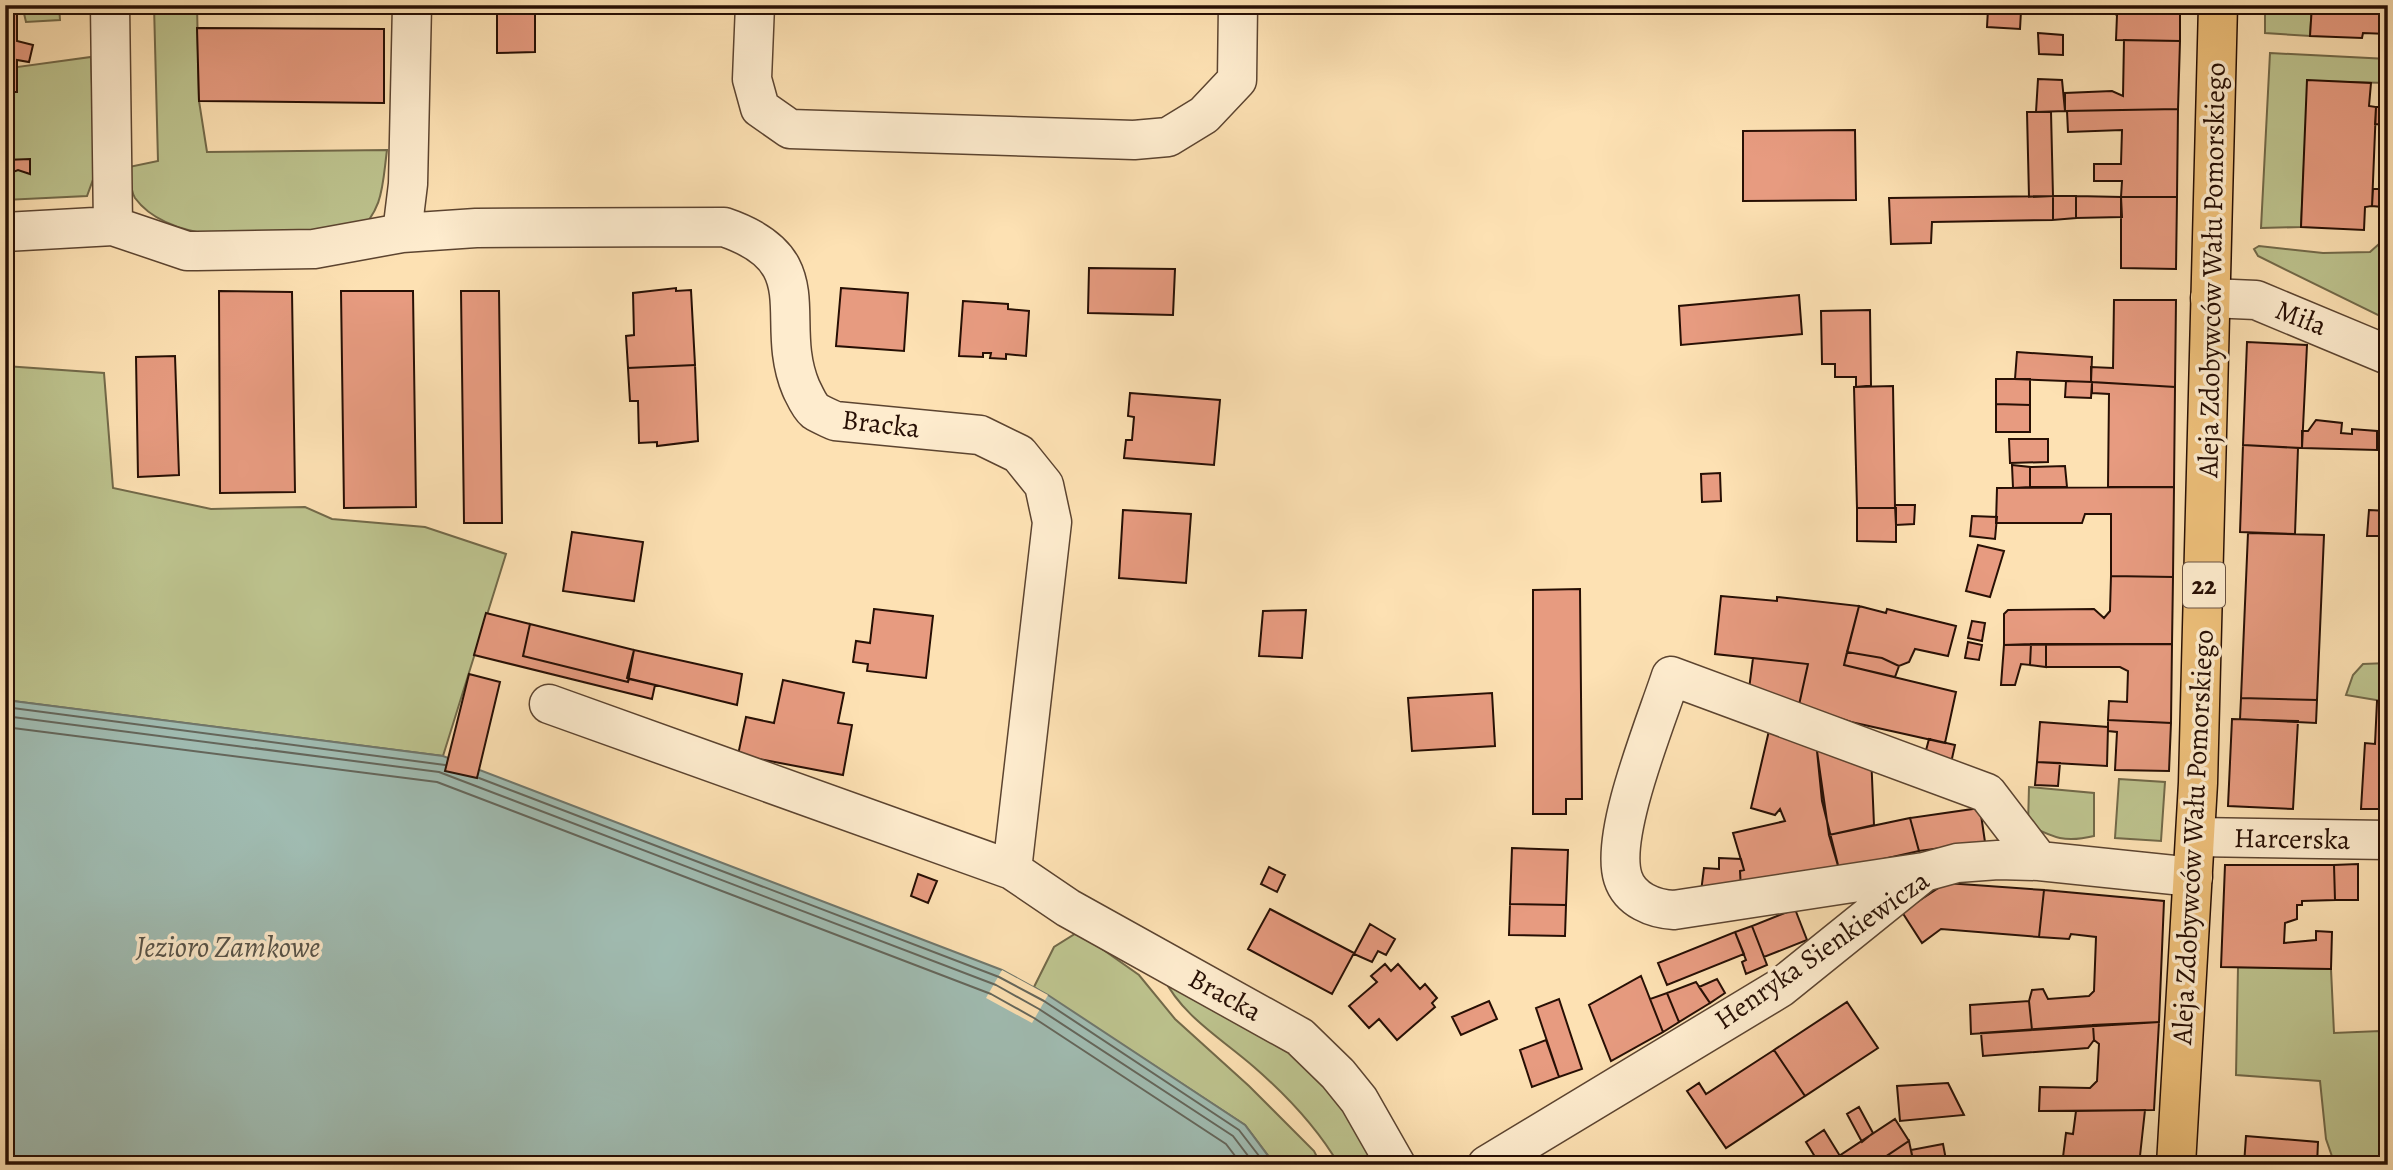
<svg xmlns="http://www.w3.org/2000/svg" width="2393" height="1170" viewBox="0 0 2393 1170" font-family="Alegreya,serif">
  <rect width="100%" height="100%" fill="#fde1b3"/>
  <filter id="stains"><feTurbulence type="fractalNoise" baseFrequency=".00286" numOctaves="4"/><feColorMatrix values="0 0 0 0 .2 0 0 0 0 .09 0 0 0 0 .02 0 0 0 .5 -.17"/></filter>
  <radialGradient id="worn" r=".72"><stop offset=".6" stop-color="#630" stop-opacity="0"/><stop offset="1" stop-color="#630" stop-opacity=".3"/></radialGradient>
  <path fill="#bdc38e" stroke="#726949" stroke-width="2" d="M22,5H59L60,20L26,22Z
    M154,5H197L199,101L207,152L387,150C382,188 384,208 355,236C295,236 174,252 135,198C130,190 130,176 129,167L158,161Z
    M2265,5H2312L2310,36L2265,33Z
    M2270,53L2388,59V83L2308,81L2301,227L2261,228Z
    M91,57L95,174L87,196L5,200V95L17,91V67Z
    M2388,236V320L2258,256L2254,249L2259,246L2323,253L2370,252Z
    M5,366L104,373L113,488L211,509L305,507L332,519L425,527L506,554L443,756L5,700Z
    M2388,663V702L2346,695L2353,675L2363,664Z
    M2119,779L2165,782L2161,841L2115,838Z
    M2029,787L2094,793V836C2065,843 2054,838 2028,825Z
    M1078,932L1139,975L1175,1019L1249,1086L1314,1151L1321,1165H1275L1245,1125L1034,987L1054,947Z
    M2238,967L2331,969L2334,1033L2380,1031L2388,1052V1165H2335L2326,1139L2320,1081L2236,1075Z
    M1163,977L1292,1047L1333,1093L1386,1165H1339C1318,1129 1285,1094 1254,1067C1222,1039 1182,1016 1163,977Z"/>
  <path fill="#a0bcb2" stroke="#70776c" stroke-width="2" d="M5,700L443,756L1002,970L1048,995L1245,1125L1275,1165H5Z"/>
  <path fill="#fde1b3" d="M1002,970L1048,995L1032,1023L986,998Z"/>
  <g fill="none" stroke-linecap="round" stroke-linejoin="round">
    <path stroke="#64665b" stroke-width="2" d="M5,707L445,765
      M5,716L439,772L996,985L1039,1009L1233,1136L1255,1165
      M5,727L437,782L991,994L1034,1018L1226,1144L1242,1165
      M479,778L999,977L1044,1001L1239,1130L1266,1165"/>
  </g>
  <path fill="#e79b80" stroke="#270f04" stroke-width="2" d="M5,5H17V41L33,45L29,62L17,60V92H5Z
    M497,5H535V52L497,53Z
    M2109,5H2180V41L2116,40L2117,15L2109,11Z
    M2312,5H2388V34L2363,33L2362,38L2310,36Z
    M1988,9L2021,11L2020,29L1987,27Z
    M197,28L384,29V103L199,101Z
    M2038,33L2063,35V55L2039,54Z
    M2124,40L2180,41L2178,109L2065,111V93L2112,91L2123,96Z
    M2038,79L2062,80L2065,111L2036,112Z
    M2307,80L2371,83L2369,106L2376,107L2372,206L2365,207L2364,230L2301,227Z
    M2376,107H2386L2385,125L2375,124Z
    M2178,109L2177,197H2121L2122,181H2094V164H2121L2122,130L2068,132L2067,111Z
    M2027,112H2051L2053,196L2029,197Z
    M1855,130L1856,200L1743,201V131Z
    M30,159V174L18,170L8,174L5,172V160Z
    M2373,189H2382V207L2372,206Z
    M2053,196H2076V218L2053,220Z
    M2053,196V220L1932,222L1931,243L1891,244L1889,198Z
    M2076,196L2121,197L2122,217L2076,218Z
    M2121,197H2177L2176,269L2121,268Z
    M1089,268L1175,269L1173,315L1088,313Z
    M676,288V291L691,290L695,365L628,368L626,336L634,335L633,293Z
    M841,288L908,293L904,351L836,346Z
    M219,291L292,292L295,492L220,493Z
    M341,291H413L416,507L344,508Z
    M461,291H499L502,523H464Z
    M1799,295L1802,334L1681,345L1679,306Z
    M2114,300H2176L2175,387L2091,382V367L2113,368Z
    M963,301L1008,304V309L1029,311L1026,356L1006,354V359L990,358L991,353H983V357L959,356Z
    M1870,310L1871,386L1856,387V377H1835V364H1822L1821,311Z
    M2247,342L2307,345L2302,448L2243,445Z
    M2017,352L2092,357L2091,382L2015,379Z
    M175,356L179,475L138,477L136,357Z
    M695,365L698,441L657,446V442L639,443L638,401H630L628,368Z
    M1996,379H2030V405L1996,404Z
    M2066,381L2092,382L2091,398L2065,397Z
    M2092,382L2175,387L2174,487H2108L2109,394L2092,393Z
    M1893,386L1895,508H1857L1854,387Z
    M1130,393L1220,400L1214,465L1124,458L1126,440H1132L1134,417L1128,416Z
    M1996,404L2030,405V432H1996Z
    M2316,420L2342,423L2341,433L2352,434V429L2377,431V450L2302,448V431H2308Z
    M2009,439H2048V462L2010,463Z
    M2243,445L2298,448L2295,534L2240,532Z
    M2012,465L2030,467V487L2013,488Z
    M2065,466L2067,487H2030V467Z
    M1720,473L1721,501L1702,502L1701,474Z
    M2174,487L2173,577L2111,576V514H2085L2082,523H1996L1997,488Z
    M1895,505H1915L1914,524L1896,525Z
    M1857,508H1896V542L1857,541Z
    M1123,510L1191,514L1186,583L1119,578Z
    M2369,510L2388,511V536H2367Z
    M1972,516L1997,517L1995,539L1970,536Z
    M572,532L643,542L634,601L563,591Z
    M2248,533L2324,535L2317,700L2241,698Z
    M1978,545L2004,551L1990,597L1966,591Z
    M2111,576L2173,577L2172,644L2004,645V614L2008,610L2094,609L2104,618L2110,611Z
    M1580,589L1582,799H1566V814H1533V590Z
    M1721,596L1777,601V597L1859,606L1844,665L1956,692L1945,743L1851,722L1799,705L1808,664L1715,654Z
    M1859,606L1886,613L1887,609L1956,626L1948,656L1915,649L1909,662L1899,666L1882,658L1847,652Z
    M874,609L933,616L926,678L867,671L868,664L853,662L856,641L870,643Z
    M1306,610L1302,658L1259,656L1263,611Z
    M486,613L530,624L523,656L628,682L629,679L655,685L652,699L474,655Z
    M1972,621L1985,623L1982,641L1968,638Z
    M530,624L634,650L628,682L523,656Z
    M1968,642L1982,645L1979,660L1965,658Z
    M2031,644H2046V667L2030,665Z
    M2031,644L2030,665L2021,664L2015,685H2001L2004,645Z
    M2046,644H2172L2171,723L2108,720L2109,701L2127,702L2128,671L2120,667H2046Z
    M634,650L742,674L737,705L627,678Z
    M1847,652L1882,658L1899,666L1895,677L1844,665Z
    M1753,658L1808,664L1799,705L1749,689Z
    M469,674L500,682L477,778L445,771Z
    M783,680L844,693L838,723L852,725L843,775L738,755L746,717L774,723Z
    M1492,693L1495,746L1412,751L1408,698Z
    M2241,698L2317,700L2316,723L2240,719Z
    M2377,701L2388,702V809H2361L2365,743L2375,744Z
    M2232,719L2298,721L2293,809L2228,806Z
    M2108,720L2171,723L2169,771L2115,770L2117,732L2108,731Z
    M1771,722L1822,750L1817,751L1822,801L1839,869L1741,889L1740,871L1744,870L1733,833L1785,821L1780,809L1775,815L1751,808Z
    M2040,722L2108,727L2107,766L2037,762Z
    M1929,739L1955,745L1951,763L1924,758Z
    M1822,750L1871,754L1874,825L1829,835L1817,751Z
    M2037,762L2060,763L2058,786L2035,785Z
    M1980,808L1985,842L1919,851L1910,818Z
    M1910,818L1919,851L1839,869L1829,835Z
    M1512,848L1568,850L1566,905L1510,904Z
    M1719,858L1741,859L1744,870L1740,871L1741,889L1701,892L1704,868L1719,869Z
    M2358,864V900H2335L2334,865Z
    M2225,865H2334L2335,900L2302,901V905H2297V919L2285,923L2284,943L2316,940V931L2332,932L2331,969L2221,967Z
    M1269,867L1285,875L1277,892L1261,884Z
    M918,874L937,881L928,903L911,896Z
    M1946,883L2044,890L2039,937L1941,929L1922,943L1902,912Z
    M2044,890L2164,901L2159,1022L2032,1030L2029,1001L2032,990L2043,989L2048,999L2089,996L2094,991L2096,937L2071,934L2069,939L2039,937Z
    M1510,904L1566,905L1565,936L1509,935Z
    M1270,909L1354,953L1332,994L1248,949Z
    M1795,909L1807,940L1764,957L1752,926Z
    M1370,924L1395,939L1386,955L1378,951L1372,962L1354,954Z
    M1752,926L1767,965L1746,974L1742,962L1746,960L1735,932Z
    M1735,932L1744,954L1667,985L1658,963Z
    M1385,964L1391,971L1398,964L1420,989L1425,984L1437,998L1432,1003L1435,1007L1397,1040L1379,1019L1369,1028L1349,1006L1377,982L1371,976Z
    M1641,976L1663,1032L1611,1061L1589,1005Z
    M1717,979L1725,993L1710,1003L1699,987Z
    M1696,982L1710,1003L1679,1022L1667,993Z
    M1667,993L1679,1022L1663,1032L1650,999Z
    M1559,999L1582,1069L1559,1077L1536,1008Z
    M1489,1001L1497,1019L1461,1035L1452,1017Z
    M2029,1001L2032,1030L1971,1034L1970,1005Z
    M1847,1002L1878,1048L1805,1096L1774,1050Z
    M2159,1022L2154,1110L2039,1111L2040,1087L2090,1088L2097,1081L2099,1044L2094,1040L2093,1025Z
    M2093,1025L2094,1040L2088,1048L1983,1056L1981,1033Z
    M1546,1040L1559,1077L1532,1087L1520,1050Z
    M1774,1050L1805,1096L1726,1148L1687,1091L1699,1083L1706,1094Z
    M1948,1083L1964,1115L1900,1121L1897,1086Z
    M1859,1107L1873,1133L1862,1142L1847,1114Z
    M2145,1110L2139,1165H2062L2066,1133L2073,1134L2076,1111Z
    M1895,1119L1909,1141L1873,1165H1831L1830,1162Z
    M1824,1130L1840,1156L1820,1165L1806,1142Z
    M2246,1136L2318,1142L2317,1165H2244Z
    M1909,1141L1914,1165H1873Z
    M1943,1144L1947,1165H1914L1911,1150Z"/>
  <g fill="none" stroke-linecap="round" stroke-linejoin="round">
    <defs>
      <path id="minor" d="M110,5L113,226L187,251H197L314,249L402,233L476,228L724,227C824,261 772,319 801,388C805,396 809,406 815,411C821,415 829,418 835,421L980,435L1019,454L1044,485L1052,522L1012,870
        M755,5L752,79L760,108L790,129L1134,140L1168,137L1204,115L1237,80L1238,5
        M5,232L113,226
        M402,233L408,184L412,5
        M2210,298L2256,300L2388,355
        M549,704L1012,870L1068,908L1300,1037L1338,1074L1359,1100L1396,1165
        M2196,837L2388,840
        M1924,872L1674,910C1654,909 1630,900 1623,878C1609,835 1656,722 1671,676L1987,793L2039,861
        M1487,1165L1780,988L1924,872L1957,863L1998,860L2039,861L2193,877"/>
      <path id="major" d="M2176,1165L2198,783L2218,5"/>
    </defs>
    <use href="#minor" stroke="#5c4430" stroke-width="41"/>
    <use href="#major" stroke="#270f04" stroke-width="41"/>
    <use href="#minor" stroke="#feecce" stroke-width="38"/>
    <use href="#major" stroke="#eec07a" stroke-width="38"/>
  </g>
  <g text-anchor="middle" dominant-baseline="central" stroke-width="7" stroke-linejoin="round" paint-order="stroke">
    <rect fill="#feecce" stroke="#685141" stroke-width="2" x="2183" y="562.5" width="42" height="45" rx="5"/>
    <g font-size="26" font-weight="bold" fill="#270f04">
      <text x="2204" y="585">22</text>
    </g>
    <g font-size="28" fill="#270f04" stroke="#feecce">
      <text transform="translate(2212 270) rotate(-89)">Aleja Zdobywców Wału Pomorskiego</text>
      <text transform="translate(2301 318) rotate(21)">Miła</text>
      <text transform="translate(881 424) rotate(7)">Bracka</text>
      <text transform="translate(2193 837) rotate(-87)">Aleja Zdobywców Wału Pomorskiego</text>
      <text transform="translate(2292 839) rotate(1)">Harcerska</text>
      <text transform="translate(1822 950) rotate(-35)">Henryka Sienkiewicza</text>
      <text transform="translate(1225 995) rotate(29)">Bracka</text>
    </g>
    <g font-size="30" font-style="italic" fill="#57544a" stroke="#feecce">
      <text x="228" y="947">Jezioro Zamkowe</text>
    </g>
  </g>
  <rect width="2393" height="1170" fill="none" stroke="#fde1b3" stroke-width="28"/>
  <rect x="7" y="7" width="2379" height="1156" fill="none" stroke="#270f04" stroke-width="3.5"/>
  <rect x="14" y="14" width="2365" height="1142" fill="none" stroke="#270f04" stroke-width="2"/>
  <rect width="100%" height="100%" filter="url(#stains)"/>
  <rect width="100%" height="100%" fill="url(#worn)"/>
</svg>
